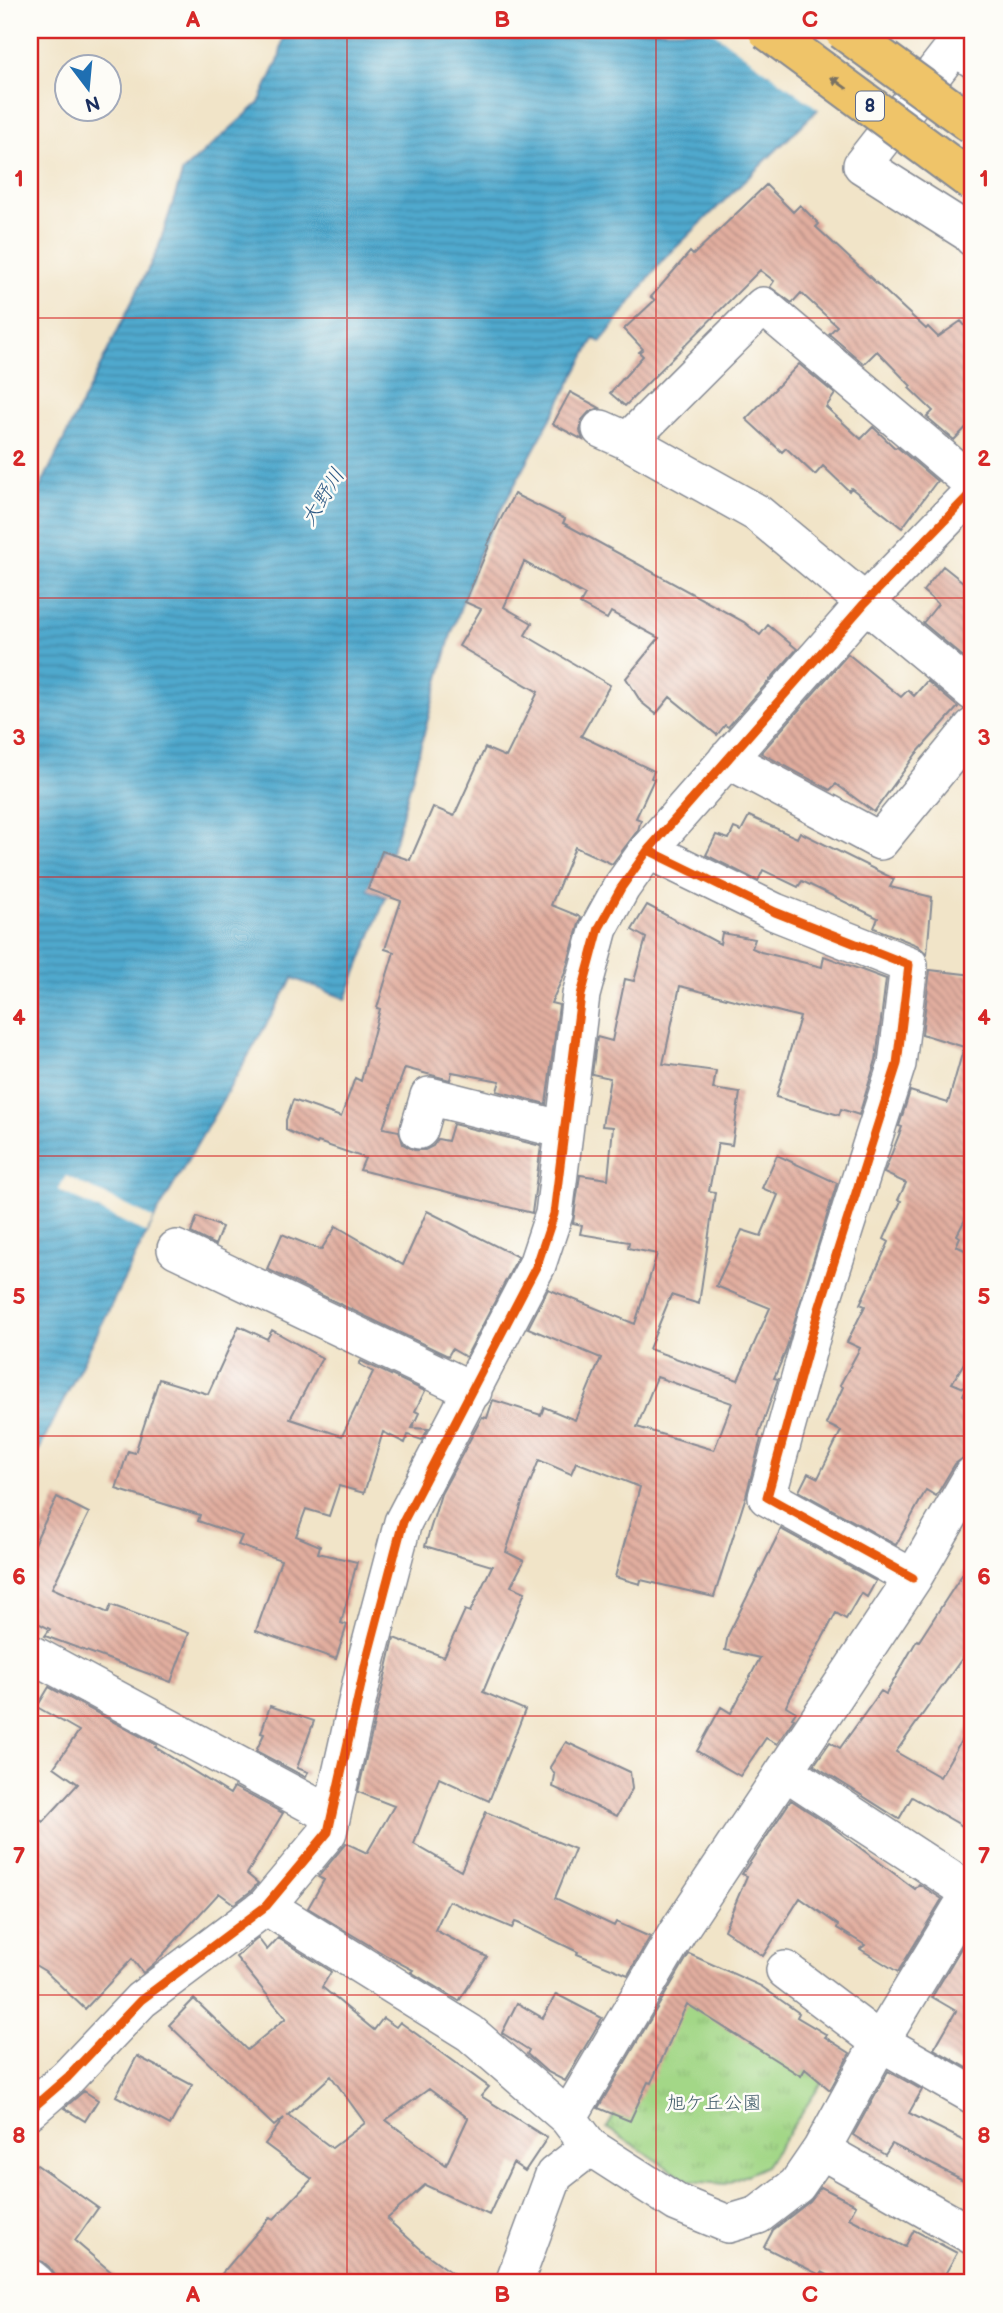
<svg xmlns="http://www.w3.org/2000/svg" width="1003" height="2313" viewBox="0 0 1003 2313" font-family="'Balsamiq Sans','Klee One',sans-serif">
  <defs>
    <pattern id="park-tufts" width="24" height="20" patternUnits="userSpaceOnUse" patternTransform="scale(1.75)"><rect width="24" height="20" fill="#a3d787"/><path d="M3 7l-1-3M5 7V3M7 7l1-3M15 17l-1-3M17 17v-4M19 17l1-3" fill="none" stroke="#8cb977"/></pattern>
    <pattern id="water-rules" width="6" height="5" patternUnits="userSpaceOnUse" patternTransform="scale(1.75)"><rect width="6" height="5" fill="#50a9cd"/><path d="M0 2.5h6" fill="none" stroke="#428aaa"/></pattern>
    <pattern id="building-back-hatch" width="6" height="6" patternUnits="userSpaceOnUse" patternTransform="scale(1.75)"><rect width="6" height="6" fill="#e2ae9f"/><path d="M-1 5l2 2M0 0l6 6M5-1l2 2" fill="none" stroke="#b68e85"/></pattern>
  </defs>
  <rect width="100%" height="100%" fill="#fdfcf7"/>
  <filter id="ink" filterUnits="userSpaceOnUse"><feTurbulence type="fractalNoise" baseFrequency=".0143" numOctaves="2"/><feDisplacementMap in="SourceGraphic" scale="14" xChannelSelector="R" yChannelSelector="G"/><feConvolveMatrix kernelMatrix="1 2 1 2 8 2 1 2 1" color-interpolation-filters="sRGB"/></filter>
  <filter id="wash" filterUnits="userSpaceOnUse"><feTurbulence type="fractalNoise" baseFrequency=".00686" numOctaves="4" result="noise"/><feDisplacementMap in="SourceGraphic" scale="28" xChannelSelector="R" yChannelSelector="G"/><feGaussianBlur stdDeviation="1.57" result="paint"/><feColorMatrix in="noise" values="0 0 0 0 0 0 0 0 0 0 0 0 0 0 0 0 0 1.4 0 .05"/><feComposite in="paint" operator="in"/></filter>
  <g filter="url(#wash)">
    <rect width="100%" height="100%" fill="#f1e4c8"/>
    <path fill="url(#park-tufts)" stroke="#5f8372" stroke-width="2" d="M686,1991L823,2081L766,2166L726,2184L689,2181L607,2128Z"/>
    <path fill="url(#water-rules)" stroke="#366c96" stroke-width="2" d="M285,30H900L662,261L601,342L594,339L483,543L450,638L395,841L391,853L382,850L368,890L386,897L346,999L293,978L154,1219L30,1468V508L158,249L183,171L259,103L279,59Z"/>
    <path fill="#f1e4c8" d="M710,30H903L821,111Z
      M66,1176L154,1219L146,1233L58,1190Z"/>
    <g id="blocks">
      <path fill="url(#building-back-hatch)" fill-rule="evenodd" d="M766,185L793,212L800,205L819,224L816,227L926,329L928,327L938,337L961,321L973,335V420L954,440L927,417L933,411L909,388L911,386L877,351L864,364L829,334L837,326L801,293L792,303L770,287L774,281L760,270L625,406L610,393L643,356L639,352L643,349L624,329L655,300L651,297L690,252L693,255Z
        M799,364L835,394L826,407L861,439L873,427L895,448L897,447L937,481L902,528L851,488L849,491L823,466L815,475L786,448L782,452L746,419Z
        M570,392L600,408L589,412L582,420L580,431L583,440L553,424Z
        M514,494L565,519L563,523L744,622L760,635L768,625L797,649L728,727L725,725L717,735L670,697L656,714L641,702L626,678L659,638L611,612L607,619L580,604L585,595L524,562L504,607L532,623L525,635L610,685L581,736L654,771L651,778L654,779L636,818L641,820L638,830L612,864L575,847L551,905L581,917L565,973L551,1003L559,1005L546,1104L497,1091L500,1081L452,1072L450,1080L405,1068L383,1128L399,1131L403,1144L414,1150H425L433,1146L438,1139L448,1141L453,1124L541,1146L532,1213L360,1170L365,1158L318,1142L317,1144L286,1130V1120L293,1100L341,1117L355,1078L361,1081L380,1009L377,1008L394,952L385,949L401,901L368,889L382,851L410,860L433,807L454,816L485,748L506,757L538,692L459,646L481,609L465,602L489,546L487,545Z
        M943,566L973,590V665L923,623L938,604L923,591Z
        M848,654L901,697L908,690L914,696L927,681L958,707L916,754L874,812L836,784L830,790L761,753Z
        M749,816L797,838L800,832L894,879L890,887L932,897L927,954L917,945L874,928L878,918L802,881L798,887L763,870L758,881L706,855L716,835L729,839L734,828L741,831Z
        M647,905L720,944L722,933L755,939L752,948L761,952L822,967L824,956L886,979L876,1060L859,1115L841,1109L839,1115L776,1097L800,1017L680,986L663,1064L716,1071L713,1089L740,1093L732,1145L718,1143L709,1191L715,1192L699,1304L671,1295L649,1349L738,1380L770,1308L716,1286L742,1230L761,1236L778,1195L762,1188L777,1155L837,1183L785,1353L774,1378L778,1379L758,1437L761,1439L746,1496L714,1597L641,1580L640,1584L615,1577L640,1487L576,1462L571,1474L539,1460L522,1503L506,1552L524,1561L511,1586L525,1592L483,1692L525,1710L489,1801L439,1778L414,1844L461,1871L486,1812L575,1849L555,1898L614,1926L616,1922L650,1937L628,1975L577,1954L578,1952L518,1923L515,1922L512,1928L449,1901L435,1930L487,1957L459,2001L411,1972L413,1970L392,1959L308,1908L324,1880L318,1877L346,1843L367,1853L394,1806L358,1792L394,1638L444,1657L465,1610L470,1612L492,1566L425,1546L441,1494L482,1417L487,1418L493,1400L541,1415L544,1407L575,1420L601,1358L528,1328L548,1289L635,1324L657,1254L628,1248L629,1242L580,1234L582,1225L573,1223L580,1175L608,1179L613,1127L602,1126L610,1078L592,1074L597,1037L612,1041L625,979L634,981L646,938L632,930ZM657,1377L732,1403L714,1450L637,1427Z
        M930,970L973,975V1204L957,1235L960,1237L956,1246L973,1254V1316L962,1339L973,1346V1348L952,1383L966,1389L963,1395L973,1402V1445L966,1456L955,1464L936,1496L926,1490L896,1545L799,1491L808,1473L818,1478L841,1431L826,1424L843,1387L840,1385L860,1348L847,1342L865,1306L860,1304L889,1242L884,1239L901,1201L898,1200L906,1183L884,1173L902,1127L899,1126L910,1091L948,1103L964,1047L922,1034Z
        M427,1211L518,1257L466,1357L452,1349L448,1356L267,1269L282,1234L321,1250L336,1226L403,1265Z
        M197,1217L222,1227L215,1245L191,1233Z
        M239,1326L267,1339L272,1330L322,1358L290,1419L342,1436L373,1372L359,1364L361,1361L425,1391L415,1411L419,1413L412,1428L428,1429L422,1440L408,1435L405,1443L383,1432L364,1493L339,1486L329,1516L306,1509L296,1536L320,1546L318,1553L357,1562L341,1623L347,1625L336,1659L256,1631L281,1560L238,1545L242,1536L198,1521L200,1515L116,1489L128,1451L135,1453L159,1379L208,1394Z
        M57,1497L89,1513L52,1588L108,1613L111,1605L189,1633L171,1682L45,1636L50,1629L36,1622L30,1632V1552Z
        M781,1529L876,1581L867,1597L861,1593L846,1619L836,1613L786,1706L796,1712L792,1718L794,1719L777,1744L766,1738L740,1776L697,1751L721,1707L731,1713L760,1658L725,1650L728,1635Z
        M973,1558V1643L896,1752L940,1777L973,1720V1832L912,1797L899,1819L814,1765L830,1742L840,1748L881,1691L886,1694L917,1640L919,1641Z
        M49,1687L157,1745L155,1747L230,1794L234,1787L283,1813L247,1874L258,1883L251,1891L234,1904L219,1893L156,1962L143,1973L132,1959L85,2009L45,1971L30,1962V1811L43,1822L78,1784L54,1767L79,1731L37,1707Z
        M270,1706L314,1721L297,1768L308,1772L305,1777L256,1751L264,1734L261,1733Z
        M566,1742L630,1772L632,1789L617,1816L553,1787L555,1775L550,1767Z
        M791,1800L831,1826L915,1889L919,1884L942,1899L898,1972L860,1949L865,1945L837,1928L838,1925L800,1898L763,1956L724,1930L747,1876L742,1874Z
        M973,1928V2071L934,2049L956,2011L932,1997Z
        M258,1938L267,1950L278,1938L329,1970L331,1972L322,1987L374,2030L383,2018L396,2027L400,2022L489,2087L481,2096L547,2138L525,2171L513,2163L489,2215L425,2185L387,2219L425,2253L466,2283H214L270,2217L274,2219L312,2179L265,2144L284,2118L274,2126L169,2025L194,1999L247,2050L286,2018L236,1957ZM331,2076L365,2123L332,2148L288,2115ZM429,2089L468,2118L446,2165L386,2120Z
        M689,1954L761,1986L799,2013L797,2017L827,2035L825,2037L850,2053L830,2090L805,2069L801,2076L687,2004L651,2083L648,2082L630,2121L598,2108Z
        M556,1994L602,2018L565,2081L546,2071L527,2054L529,2050L502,2033L517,2003L543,2018Z
        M137,2056L192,2085L170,2125L116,2096Z
        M888,2071L922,2090L909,2113L973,2145V2185L892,2144L885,2155L853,2135Z
        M84,2091L98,2100L85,2121L64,2108Z
        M30,2160L98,2208L75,2241L124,2283H56L55,2275L49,2267L43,2262L30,2258Z
        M821,2187L856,2205L849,2218L905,2247L914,2230L957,2253L940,2283H843L822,2272L820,2275L764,2247L773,2230L810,2201Z"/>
    </g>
  </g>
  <g filter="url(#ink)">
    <use href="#blocks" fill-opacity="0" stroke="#868a93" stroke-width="2"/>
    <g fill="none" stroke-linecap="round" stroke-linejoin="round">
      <defs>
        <path id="minor" d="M973,59L955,46L862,165L969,233L973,238
          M601,429L628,441L757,513L973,692
          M628,441L763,306L973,484
          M727,759L880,841L973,727
          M648,850L775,912L909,965L897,1064L819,1309L767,1497L913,1578
          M419,1130L429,1096L564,1130
          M176,1249L473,1391
          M30,1653L331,1815
          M785,1771L973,1894
          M266,1906L470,2033L568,2118L590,2147L677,2203L728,2224L758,2215L797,2185L821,2150L973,2236
          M785,1970L880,2042L973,2095
          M30,2110L68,2077L141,2000L266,1906L328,1832L366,1662L403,1522L537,1265L554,1214L581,995L599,928L621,888L648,850L864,604L973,491
          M568,2118L677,1933L913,1578L973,1475
          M821,2150L880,2042L973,1888
          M30,2278L36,2283
          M514,2283L554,2175L590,2147"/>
      </defs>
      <use href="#minor" stroke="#868a93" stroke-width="40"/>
      <use href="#minor" stroke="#fff" stroke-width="37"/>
      <defs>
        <path id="major-bridge" d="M767,30L973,182
          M843,30L973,125"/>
      </defs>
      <use href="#major-bridge" stroke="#868a93" stroke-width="42" stroke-linecap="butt"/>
      <use href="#major-bridge" stroke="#efc469" stroke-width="38"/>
      <defs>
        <path id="cycleway" d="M648,850L775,912L909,965L897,1064L819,1309L767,1497L913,1578
          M30,2110L68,2077L141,2000L266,1906L328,1832L366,1662L403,1522L537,1265L554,1214L581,995L599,928L621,888L648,850L864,604L973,491"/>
      </defs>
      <use href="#cycleway" stroke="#fdfcf7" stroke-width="13"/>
      <use href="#cycleway" stroke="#e8590c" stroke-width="9"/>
    </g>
    <defs><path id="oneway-solid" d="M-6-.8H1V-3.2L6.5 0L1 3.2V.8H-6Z" transform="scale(1.75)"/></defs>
    <use fill="#7a7263" href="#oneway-solid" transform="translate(839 83) rotate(-144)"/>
  </g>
  <path fill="none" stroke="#d62828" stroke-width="2" stroke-opacity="0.55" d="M347,30V2283M656,30V2283M30,318H973M30,598H973M30,877H973M30,1156H973M30,1436H973M30,1716H973M30,1995H973"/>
  <g text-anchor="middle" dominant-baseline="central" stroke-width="5" stroke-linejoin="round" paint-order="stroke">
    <rect fill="#fdfcf7" stroke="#5f6c8c" stroke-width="2" x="856" y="91.5" width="28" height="29" rx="5"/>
    <g font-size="18" font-weight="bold" fill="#1b2f5e">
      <text x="870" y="106">8</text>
    </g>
    <g font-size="19" fill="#3d5968" stroke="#fdfcf7">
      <text x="714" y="2103">旭ケ丘公園</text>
    </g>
    <g font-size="21" font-style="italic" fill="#2e5a85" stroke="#fdfcf7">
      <text transform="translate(323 497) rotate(-58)">大野川</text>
    </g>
  </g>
  <rect width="1003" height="2313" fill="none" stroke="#fdfcf7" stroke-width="77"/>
  <g transform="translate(88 88) rotate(164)"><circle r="33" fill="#fdfcf7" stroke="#a3aaba" stroke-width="2"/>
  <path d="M0-5L12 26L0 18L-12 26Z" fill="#1f6fb2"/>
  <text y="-10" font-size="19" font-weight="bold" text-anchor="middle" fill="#1b2f5e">N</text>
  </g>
  <rect x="38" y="38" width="926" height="2236" fill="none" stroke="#d62828" stroke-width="2.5"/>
  <g font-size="23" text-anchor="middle" font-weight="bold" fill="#d62828">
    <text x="193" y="27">A</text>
    <text x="502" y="27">B</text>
    <text x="810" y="27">C</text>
    <text x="19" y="186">1</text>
    <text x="984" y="186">1</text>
    <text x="19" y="466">2</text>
    <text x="984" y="466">2</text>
    <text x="19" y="745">3</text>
    <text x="984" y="745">3</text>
    <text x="19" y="1025">4</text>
    <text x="984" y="1025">4</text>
    <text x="19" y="1304">5</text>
    <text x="984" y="1304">5</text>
    <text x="19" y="1584">6</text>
    <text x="984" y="1584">6</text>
    <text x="19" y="1863">7</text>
    <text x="984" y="1863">7</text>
    <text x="19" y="2143">8</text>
    <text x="984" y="2143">8</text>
    <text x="193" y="2302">A</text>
    <text x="502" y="2302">B</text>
    <text x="810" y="2302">C</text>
  </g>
</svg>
